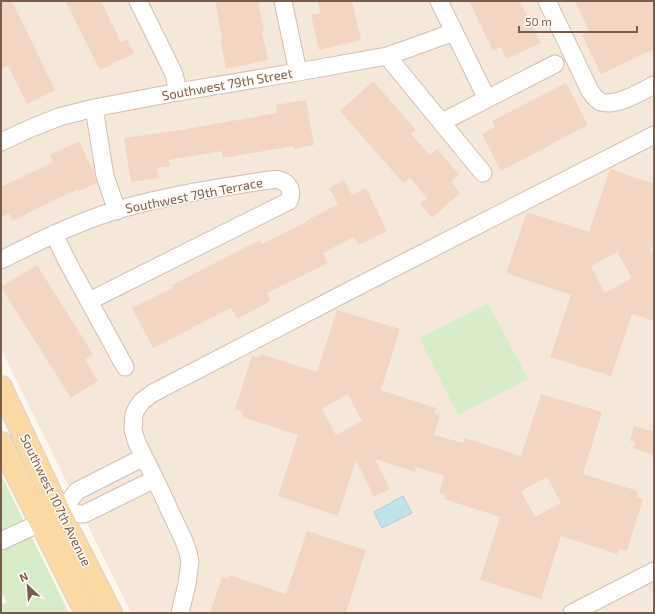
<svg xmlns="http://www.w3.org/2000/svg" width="655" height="614" viewBox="0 0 655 614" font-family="'Exo 2',sans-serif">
  <rect width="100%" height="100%" fill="#fdf6ec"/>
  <path fill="#f5e8da" d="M1,1H654V613H131L1,349Z"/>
  <path fill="#d8ecc9" d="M488,303L528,379L458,415L419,338Z
    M1,474L69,613H1V605L7,602L1,592Z"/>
  <path fill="#bfe3e8" stroke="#a5d3da" d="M403,496L412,513L382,528L374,512Z"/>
  <path fill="#f3d5c3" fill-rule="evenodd" d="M1,1H12L55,90L27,104L8,66L1,69Z
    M65,1H101L121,42L127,39L134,53L100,70Z
    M215,1H258L264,31H262L268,60L226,69L220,39H222Z
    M318,1H352L361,40L319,50L311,15L320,13Z
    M469,1H520L541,43L506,59L501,47L493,51Z
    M575,1H654V49L601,74L582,35L589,31Z
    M373,81L416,130L411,134L430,155L437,149L459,174L451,182L460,193L432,218L420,204L427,198L410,178L403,183L340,111Z
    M566,83L588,125L501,171L482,134L495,127L492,121Z
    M306,100L314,145L294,149L293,146L223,158L222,151L169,160L170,166L157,168L159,178L131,182L124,138L180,130L277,113L276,105Z
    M79,141L94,172L97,183L79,191L78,189L26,214V215L13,221L9,214L1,217V187L53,162L50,155Z
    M610,169L654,184V241L651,251L654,252V321L632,314L611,376L550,357L571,295L506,273L527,212L589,232ZM617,252L632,278L605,293L591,266Z
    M344,180L352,195L366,188L387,231L358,245L354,237L323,253L328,263L267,293L271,301L237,319L231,308L153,348L132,308L173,288L172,285L260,240L262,244L306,222V221L338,204L329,188Z
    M37,265L93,354L85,360L98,381L71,398L1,287Z
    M337,310L400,329L381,390L436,408L434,413L440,415L434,435L463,443L465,438L521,456L541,394L602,412L583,474L638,491L637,497L643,499L627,551L619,549L617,554L561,536L541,599L480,580L500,517L444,499L446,495L439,493L444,476L416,467L415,472L375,459L390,489L374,497L356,460L338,516L278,496L298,435L242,417L243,412L235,409L252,356L259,358L260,354L317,372ZM348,394L362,421L336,435L322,409ZM547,477L561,503L535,517L521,491Z
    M634,426L654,432V455L633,448L635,442L630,441Z
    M307,531L366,550L346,613H210L222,577L228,579L229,575L286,594Z"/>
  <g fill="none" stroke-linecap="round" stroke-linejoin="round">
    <defs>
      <path id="minor" d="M138,1L174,74L178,92
        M283,1L298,72
        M439,1L487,99
        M547,1L590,91C593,95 596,100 601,102C616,107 641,92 654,85
        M387,56L483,173
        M94,108L105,176L117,211
        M442,122L555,64
        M1,142L29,129L59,117L94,108L178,92L298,72L387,56L410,48L454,32
        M54,234L67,261L125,367
        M1,260C33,244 65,228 99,216C153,197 213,189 269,180C272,180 276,179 279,180C290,183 293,192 289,201L89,301
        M60,513L84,514L155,479
        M60,513L77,491L144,457
        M1,541L40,523
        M180,613L187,584L190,562L188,552L184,541L155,479L137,443L133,430L134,414L137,408L142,401L153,393L345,293L654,135
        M572,613L654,571"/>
      <path id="major" d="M1,387L60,513L111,613
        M1,443L86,613"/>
    </defs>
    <use href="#minor" stroke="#d1beb0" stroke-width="19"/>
    <use href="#major" stroke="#dad1cd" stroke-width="24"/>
    <use href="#minor" stroke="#fff" stroke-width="17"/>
    <use href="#major" stroke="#fbd9a5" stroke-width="22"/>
  </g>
  <g text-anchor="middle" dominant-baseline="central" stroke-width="3" stroke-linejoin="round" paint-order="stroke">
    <g font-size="13" fill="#7a5c4d" stroke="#fffaf3">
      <text transform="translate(227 84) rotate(-10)">Southwest 79th Street</text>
      <text transform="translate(194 195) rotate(-11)">Southwest 79th Terrace</text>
      <text transform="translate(56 500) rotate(64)">Southwest 107th Avenue</text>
    </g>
  </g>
  <rect width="655" height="614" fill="none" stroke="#7a5c4d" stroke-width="4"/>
  <g transform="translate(28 586) rotate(335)" stroke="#fffaf3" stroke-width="3" paint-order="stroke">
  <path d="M0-3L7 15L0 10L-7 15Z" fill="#7a5c4d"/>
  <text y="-6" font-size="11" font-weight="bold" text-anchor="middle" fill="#7a5c4d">N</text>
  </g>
  <path d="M519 26v6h118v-6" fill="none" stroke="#7a5c4d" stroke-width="2"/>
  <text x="525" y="26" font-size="12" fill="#7a5c4d" stroke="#fffaf3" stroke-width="3" paint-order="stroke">50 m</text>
</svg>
